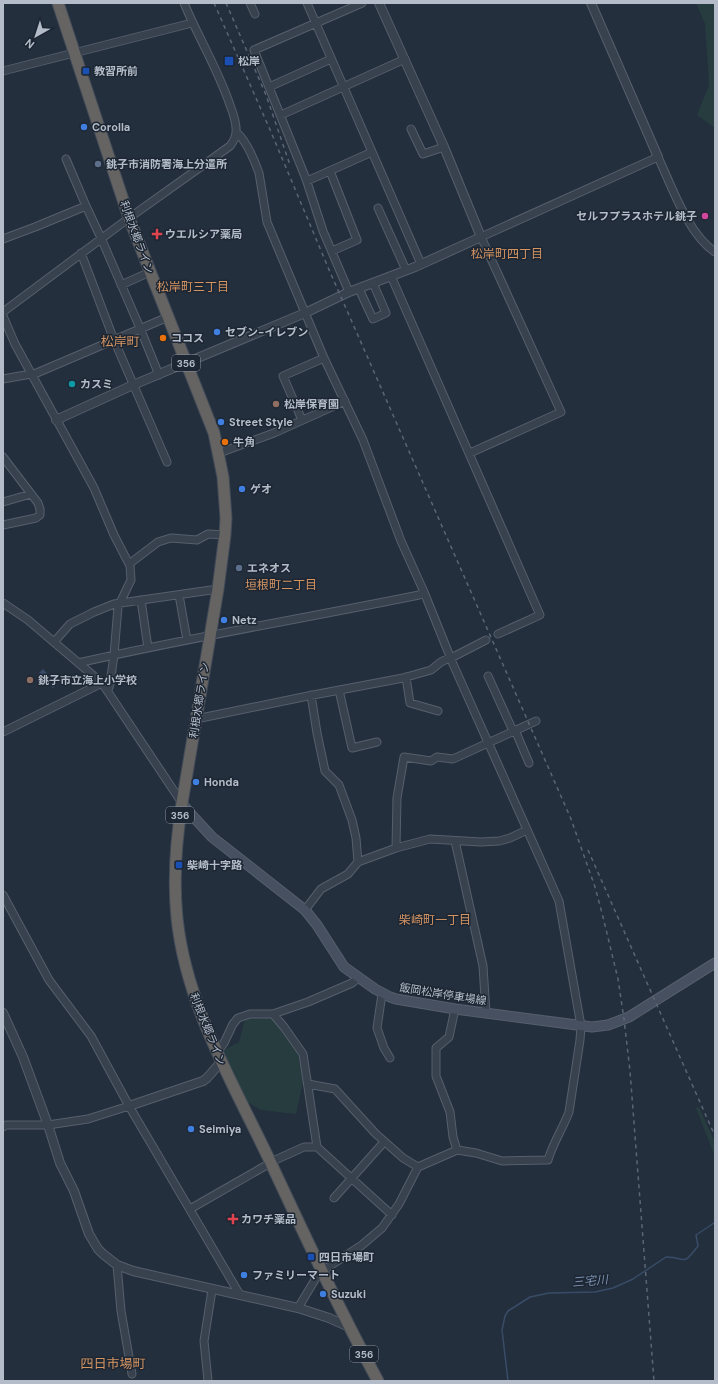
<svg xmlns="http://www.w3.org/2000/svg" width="718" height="1384" viewBox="0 0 718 1384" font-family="'DM Sans','Noto Sans JP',sans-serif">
  <rect width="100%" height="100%" fill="#242f3e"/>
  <path fill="#263c3f" d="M696,3H715V128L697,115L709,85L705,24Z
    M271,1016L297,1050L303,1082L296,1114L261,1110L244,1100L222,1051L239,1042L245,1019Z
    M699,1107L715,1142V1157L696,1108Z"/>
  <path fill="#394c67" d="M43,669L57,684L53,688L39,673Z"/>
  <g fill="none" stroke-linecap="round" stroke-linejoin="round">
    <path stroke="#394c67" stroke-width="1.5" d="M508,1381L502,1330L505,1316L508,1311L530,1297L549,1293L595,1292L613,1288L633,1279L666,1257C688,1257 681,1268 698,1246L696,1235L714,1223L715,1221"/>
    <defs>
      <path id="minor" d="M250,3L255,14
        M307,3L421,264
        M3,71L192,23
        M269,87L331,59
        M281,115L405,59
        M411,129L423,154L444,147
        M236,132C247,141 254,159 259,173L267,222L324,358L363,440L401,541L424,592L453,664L559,901L581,1026L580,1040L569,1112C563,1128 553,1143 548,1160L502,1161L476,1153L457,1150L453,1137L450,1112L436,1076V1048L449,1037L455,1009
        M66,159L86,206L101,238L140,328L159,375
        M330,171L357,240L332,251
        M307,181L372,152
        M378,208L406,270
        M3,239L35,227L86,206
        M81,253L114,340L167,462
        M391,276L540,615L498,634
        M121,285L150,272
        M359,289L373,319L386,313L373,283
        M349,292L323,231L306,179L254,50L362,3
        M3,312L129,218L230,146C233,142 236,137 236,132C237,123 233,113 230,105C218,69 198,37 184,3
        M3,316L15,344L94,488L114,535L130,566L131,580L118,607L114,655L110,684L108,690
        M32,375L168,317
        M3,379L31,374
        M302,420L283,376L324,358
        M219,453L274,433L345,401
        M470,453L561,412L481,237L658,157C672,187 688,234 715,252
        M3,457L38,503L40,509V515L36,518L3,525
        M3,502L31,494
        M129,564L158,542L171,538L197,540L208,534L225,535
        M179,595L187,640
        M141,600L148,648
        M3,603L28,620L102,683L182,803
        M54,642L70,624L94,612L114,604L218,589
        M451,658L486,640
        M78,663C192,637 306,618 419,595L424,592
        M488,676L513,731
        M406,677L410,703L438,711
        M339,690L352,748L377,742
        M311,695L317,733L325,771L339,785L352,820L356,838L358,862
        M196,719L308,696L403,678L431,670L441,662L451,657
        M515,730L529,763
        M3,732L102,683
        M455,841L483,966L486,1013
        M396,848L397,798L404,757L431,761L437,757L453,759L536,721
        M3,895L49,980L91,1036L129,1106L240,1295
        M305,910L321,889L348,874L358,862L396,848L430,839L481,842L499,841L510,838L527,830
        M382,994L377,1028L384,1048L390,1058
        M273,1014L284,1027L303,1054L317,1147L392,1215
        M217,1052L224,1043L233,1024L238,1018L250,1014H273L308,1002L352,983L358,978
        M308,1084L335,1089L375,1133L403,1158L418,1167
        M3,1127L6,1125H48L88,1119L129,1106
        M334,1198L384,1142
        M190,1209L265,1166L273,1161L304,1147H317
        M117,1265L121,1311L132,1374
        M298,1308L319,1273L362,1245L382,1228L399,1204L418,1167L457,1150
        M208,1381L204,1341L212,1290"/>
      <path id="tertiary" d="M591,3L658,157
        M56,420L133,385L305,313L349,292L415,267L481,237L444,147L379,3
        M3,1013L23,1057L48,1125L60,1163L74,1191L89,1234L98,1249L103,1254L117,1265L133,1271L298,1308L329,1318L349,1327
        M129,1106L203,1081L207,1078L221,1062"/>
      <path id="secondary" d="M182,803L188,811L212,837L305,910L317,925L344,967L375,989L390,997L396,999L455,1009L592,1027L608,1025L629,1017L715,963"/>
      <path id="trunk" d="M58,3L129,218L214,433L223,477L226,518L225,535L218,589L182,803C176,841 173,879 177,918C186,1005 232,1081 269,1159C304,1234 339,1309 378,1381"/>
    </defs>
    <use href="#minor" stroke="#565f6c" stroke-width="9"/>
    <use href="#tertiary" stroke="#565f6c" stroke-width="10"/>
    <use href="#secondary" stroke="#565f6c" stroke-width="11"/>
    <use href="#trunk" stroke="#434c59" stroke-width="13"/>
    <use href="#minor" stroke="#38414e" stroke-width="7"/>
    <use href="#tertiary" stroke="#38414e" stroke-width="8"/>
    <use href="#secondary" stroke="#465061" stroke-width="9"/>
    <use href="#trunk" stroke="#656462" stroke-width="11"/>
    <path stroke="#5a6575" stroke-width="1.5" stroke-dasharray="4 4" stroke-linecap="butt" d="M214,3L271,132L330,272L571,819L595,887L603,917L618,979L624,1019L630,1071L654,1381
      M226,3L266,95L290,165
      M588,850L715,1136"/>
  </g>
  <g fill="#1a4fb4" stroke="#1d2633" stroke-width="1.5">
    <rect x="224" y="56" width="10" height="10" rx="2"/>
    <rect x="82" y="67" width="8" height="8" rx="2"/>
    <rect x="175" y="861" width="8" height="8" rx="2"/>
    <rect x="307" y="1253" width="8" height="8" rx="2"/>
  </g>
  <g fill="#3f7fe0" stroke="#1d2633" stroke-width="1.5">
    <circle cx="84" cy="127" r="4"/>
    <circle cx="217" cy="332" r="4"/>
    <circle cx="221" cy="422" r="4"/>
    <circle cx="242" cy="489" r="4"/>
    <circle cx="224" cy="620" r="4"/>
    <circle cx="196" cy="782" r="4"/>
    <circle cx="191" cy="1129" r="4"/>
    <circle cx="244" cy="1275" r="4"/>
    <circle cx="323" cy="1294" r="4"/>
  </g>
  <g fill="#5c6f8a" stroke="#1d2633" stroke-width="1.5">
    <circle cx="98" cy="164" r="4"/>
    <circle cx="239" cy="568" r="4"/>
  </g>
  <circle fill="#d1479c" stroke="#1d2633" stroke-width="1.5" cx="705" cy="216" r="4"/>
  <g fill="#e0444e" stroke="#1d2633" stroke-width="1.5">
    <path d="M155 228h4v4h4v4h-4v4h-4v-4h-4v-4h4z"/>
    <path d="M231 1213h4v4h4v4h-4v4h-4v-4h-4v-4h4z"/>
  </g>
  <g fill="#e8710a" stroke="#1d2633" stroke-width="1.5">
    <circle cx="163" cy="338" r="4"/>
    <circle cx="225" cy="442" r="4"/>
  </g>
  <circle fill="#0f9aa8" stroke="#1d2633" stroke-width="1.5" cx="72" cy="384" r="4"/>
  <g fill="#8d6e63" stroke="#1d2633" stroke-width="1.5">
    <circle cx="276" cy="404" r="4"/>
    <circle cx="30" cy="680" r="4"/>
  </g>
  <g text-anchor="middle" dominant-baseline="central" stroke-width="3" stroke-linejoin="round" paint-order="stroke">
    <g fill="#1d2633" stroke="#878f9c" stroke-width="1">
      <rect x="172" y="355" width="28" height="16" rx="3"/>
      <rect x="166" y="807" width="28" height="16" rx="3"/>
      <rect x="350" y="1346" width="28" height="16" rx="3"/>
    </g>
    <g font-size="10" font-weight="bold" fill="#b4bcc9">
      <text x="186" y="363">356</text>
      <text x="180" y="815">356</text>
      <text x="364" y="1354">356</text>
    </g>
    <g font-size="11" font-weight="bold" fill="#b4bcc9" stroke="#1d2633" text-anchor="start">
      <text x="238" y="61">松岸</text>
      <text x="94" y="71">教習所前</text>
      <text x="92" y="127">Corolla</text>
      <text x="106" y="164">銚子市消防署海上分遣所</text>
      <text x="697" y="216" text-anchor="end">セルフプラスホテル銚子</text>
      <text x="165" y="234">ウエルシア薬局</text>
      <text x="225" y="332">セブン-イレブン</text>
      <text x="171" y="338">ココス</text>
      <text x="80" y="384">カスミ</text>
      <text x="284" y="404">松岸保育園</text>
      <text x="229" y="422">Street Style</text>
      <text x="233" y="442">牛角</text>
      <text x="250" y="489">ゲオ</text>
      <text x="247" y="568">エネオス</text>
      <text x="232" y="620">Netz</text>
      <text x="38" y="680">銚子市立海上小学校</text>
      <text x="204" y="782">Honda</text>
      <text x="187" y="865">柴崎十字路</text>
      <text x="199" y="1129">Seimiya</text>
      <text x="241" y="1219">カワチ薬品</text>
      <text x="319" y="1257">四日市場町</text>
      <text x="252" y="1275">ファミリーマート</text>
      <text x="331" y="1294">Suzuki</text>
    </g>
    <g font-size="11" fill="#b4bcc9" stroke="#1d2633">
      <text transform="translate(137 237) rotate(70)">利根水郷ライン</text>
      <text transform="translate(199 700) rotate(-81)">利根水郷ライン</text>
      <text transform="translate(443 994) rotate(9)">飯岡松岸停車場線</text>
      <text transform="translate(208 1029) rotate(68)">利根水郷ライン</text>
    </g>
    <g font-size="12" fill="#d59563" stroke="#1d2633">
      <text x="507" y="254">松岸町四丁目</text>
      <text x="193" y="287">松岸町三丁目</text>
      <text x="281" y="585">垣根町二丁目</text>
      <text x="435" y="920">柴崎町一丁目</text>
    </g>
    <g font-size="12" font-style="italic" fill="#7c92b1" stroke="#1d2633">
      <text transform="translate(590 1281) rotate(-5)">三宅川</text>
    </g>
    <g font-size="13" fill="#d59563" stroke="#1d2633">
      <text x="120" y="341">松岸町</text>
      <text x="113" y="1363">四日市場町</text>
    </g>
  </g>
  <rect width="718" height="1384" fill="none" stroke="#b4bcc9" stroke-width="8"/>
  <g transform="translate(36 36) rotate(219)" stroke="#1d2633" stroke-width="3" paint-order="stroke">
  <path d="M0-3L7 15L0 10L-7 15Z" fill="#b4bcc9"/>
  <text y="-6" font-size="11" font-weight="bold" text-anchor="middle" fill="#b4bcc9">N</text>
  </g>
</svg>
